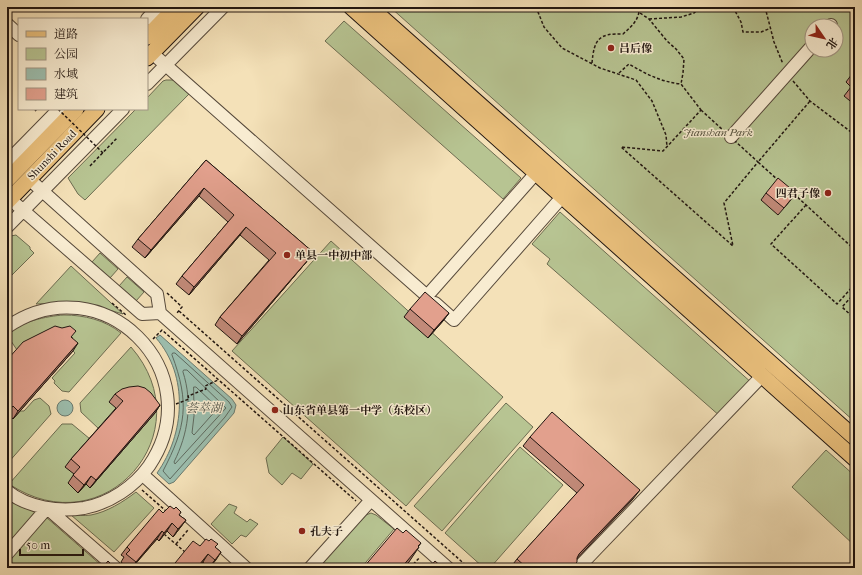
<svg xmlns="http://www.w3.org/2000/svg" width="862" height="575" viewBox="0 0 862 575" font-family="'IM FELL French Canon','Noto Serif SC',serif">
  <rect width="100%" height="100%" fill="#f4e1b8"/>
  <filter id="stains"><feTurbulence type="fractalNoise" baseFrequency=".005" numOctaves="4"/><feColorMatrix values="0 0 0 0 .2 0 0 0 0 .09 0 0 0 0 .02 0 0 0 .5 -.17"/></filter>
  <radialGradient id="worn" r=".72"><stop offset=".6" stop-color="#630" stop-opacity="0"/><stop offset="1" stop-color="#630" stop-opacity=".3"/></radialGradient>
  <path fill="#b7c492" stroke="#6c6c51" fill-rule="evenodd" d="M390,7H855V422ZM812,26H836V50H812Z
    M344,21L521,178L503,199L325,41Z
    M166,80H174L189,94L85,200L78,194L68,178L136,109H147V98L163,81Z
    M560,212L753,384L721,417L547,264L550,259L532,244Z
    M16,235L30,247V249L34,253L7,280V240L11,236Z
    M331,241L503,397L406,506L232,351Z
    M100,253L118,269L110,278L92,262Z
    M71,266L123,314C94,305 66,302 36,304Z
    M127,277L144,292L136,301L119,286Z
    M64,315C84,315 105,320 121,333L69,392L62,391L54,383L55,381L52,378L75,353L66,344L17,350L7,335C18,322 47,316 64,315Z
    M131,347C205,432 105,548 9,484L62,424H72L90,439L99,429L81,412L80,403Z
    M40,398L49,406L51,414L7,464V415L13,418L20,411H24L34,400Z
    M506,403L533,427L442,531L414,506Z
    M283,437L313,464L301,479L292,473L282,485L269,473L266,458Z
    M520,447L563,485L490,568H484L445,533Z
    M826,450L855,476V546L792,487Z
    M136,492L154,508L114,552L71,515C77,515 84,516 91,515C107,512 123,502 136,492Z
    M7,500L37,512L7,546Z
    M229,504L237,507L234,513L247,522L250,519L258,524L246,537L241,535L232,544L211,524Z
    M371,513L376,515L394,529L361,568H327L322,563L366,515Z
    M46,517L101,565L98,568H7V561Z"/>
  <path fill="#9cbeae" stroke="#6a7a6f" d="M160,335L232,399L236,405L234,413L228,420L174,482L169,484L157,473C185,434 189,376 156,338Z
    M57 408a8 8 0 1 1 16 0a8 8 0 1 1-16 0Z"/>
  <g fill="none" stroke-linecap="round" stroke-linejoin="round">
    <path stroke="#5e6a5f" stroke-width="1" d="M173,353H175L229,402L232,407L225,417L170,479L163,471C186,427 190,403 172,355Z
      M184,370H187L226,408L175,464L174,462C188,434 193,403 183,372Z
      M194,387H196L218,408L194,435L192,433L194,416Z"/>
    <defs>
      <path id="minor" d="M147,19L158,7
        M7,24L19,35
        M830,26L831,25
        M152,53L427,296L536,173
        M147,84L223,7
        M731,137L812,46
        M7,162L59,109
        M29,179L157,294L160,313L448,568
        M10,199L142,314L160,313
        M7,227L123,109
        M435,303L454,320L562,197
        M7,327C102,262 213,372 149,466C134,487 110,503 84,508C59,512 28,508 7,491
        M143,475L246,568
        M7,554L47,508L116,568
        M310,568L371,500
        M578,568L762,376"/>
      <path id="major" d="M351,7L855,459
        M370,7L855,438
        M147,37L176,7
        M147,58L197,7
        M7,180L76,109
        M7,202L97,109"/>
    </defs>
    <use href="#minor" stroke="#55483a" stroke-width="14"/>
    <use href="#major" stroke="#201510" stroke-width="17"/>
    <path stroke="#201510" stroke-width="1.5" stroke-dasharray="3 2" stroke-linecap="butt" d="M536,7L544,27L562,48L600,68L636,80L652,101L666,135L667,147
      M733,7L741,22L743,32H761L771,28
      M765,7L774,42L783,64
      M640,13L649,19L667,41L676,49L684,59L683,73L681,84
      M649,19L681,17L694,13L701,7
      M592,63C594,39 599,33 623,34C632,26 640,19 639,7
      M619,73L629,64C646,74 661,82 681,84L701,110
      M793,81L810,101L855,135
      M701,110L758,162L724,203L733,246L621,147L663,151Z
      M35,111L37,109
      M90,166L117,138
      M779,181L758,162L810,101
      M794,194L855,250
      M806,205L771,244L837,304L855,284
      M167,293L182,307L176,314
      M855,293L842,307L855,319
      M112,303L126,315
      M179,311L469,568
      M153,339L162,330L356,501
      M176,404L189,399L188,396L206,389L205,386L218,380
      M142,490L166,511
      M164,534L185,552
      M176,544L188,530
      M255,564L260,568
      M200,565L203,568
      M410,568L420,557"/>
    <use href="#minor" stroke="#f8ecd1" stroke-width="12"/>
    <use href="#major" stroke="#eac07c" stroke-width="15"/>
    <path stroke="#201510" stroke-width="1.5" stroke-dasharray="3 2" stroke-linecap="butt" d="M58,109L103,153"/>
  </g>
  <path fill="#c28a79" stroke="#201510" d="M855,70V105L844,96L851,87L846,82Z
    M206,160L314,253L308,260L237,344L215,325L220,317L269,260L240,235L189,295L176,284L182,276L228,222L199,196L145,258L132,247L138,239Z
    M766,193H796L790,201L778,215L761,200Z
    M410,309L449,313L443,321L428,338L404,317Z
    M72,337L73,351L13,419L8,414L7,415V360Z
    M115,394L160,405L155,413L90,488L86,484L78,493L68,483L74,474L65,467L71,459L116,408L109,402Z
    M530,437L633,499L577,558L573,568H510L517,559L577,493L523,446Z
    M174,509L181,512L179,515L186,520L173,537L167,531L159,541L157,539L132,568H128L121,562L124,557L121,555L127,547L163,513Z
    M200,546L216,548L221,552L209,568L203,562L198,568H171Z"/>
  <path fill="#9e7063" stroke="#201510" d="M204,188L199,196L145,258L151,250Z
    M246,227L240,235L189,295L194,287Z
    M314,253L308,260L237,344L242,336Z
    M449,313L443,321L428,338L434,330Z
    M78,343L73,351L13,419L18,411Z
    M160,405L155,413L90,488L96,480Z
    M91,476L86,484L78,493L84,485Z
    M640,490L633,499L573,563L579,554Z
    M186,520L180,528L173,537L178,529Z
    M172,523L167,531L159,541L164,533Z
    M162,531L157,539L131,568L136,562Z
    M421,543L410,557L419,547L409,562L403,568H401Z
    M221,552L216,560L209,568Z
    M208,554L203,562L198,568H197Z"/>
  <path fill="#e2a08d" stroke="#201510" d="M855,70V77L851,74Z
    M855,82V93L850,88Z
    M206,160L314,253L242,336L220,317L276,253L246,227L194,287L182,276L234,215L204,188L151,250L138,239Z
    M778,178L796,193L784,208L766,193Z
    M425,292L449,313L434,330L410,309Z
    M55,326L62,328L70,326L76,331L71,337L78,343L18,411L13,406L8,412L7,411V360L23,342Z
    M138,386L145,388L151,393L160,405L96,480L91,476L84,485L73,475L80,467L71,459L123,401L115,394L122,389L129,387Z
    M552,412L640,490L579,554L577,558V562L572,568H527L517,559L584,485L530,437Z
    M170,506L174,509L176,507L181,512L179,515L186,520L178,529L172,523L164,533L162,531L136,562L126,554L130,550L127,547L159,509L163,513Z
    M397,528L403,533L406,530L421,543L418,546L419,547L401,568H363Z
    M206,539L209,541L211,539L218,544L215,547L221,552L215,560L208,554L199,565L197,564L194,568H171L193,541L200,546Z
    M108,561L115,568L117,566L122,568H102Z
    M435,561L443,568L445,565L449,568H429Z
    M461,566L464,568H459Z"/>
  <g fill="#8f2418" stroke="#f8ecd1" stroke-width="1.5">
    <circle cx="611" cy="48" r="4"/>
    <circle cx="828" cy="193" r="4"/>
    <circle cx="287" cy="255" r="4"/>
    <circle cx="275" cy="410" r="4"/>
    <circle cx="302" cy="531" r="4"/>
  </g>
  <g text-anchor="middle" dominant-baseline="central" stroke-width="3" stroke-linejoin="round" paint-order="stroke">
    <g font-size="11" font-weight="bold" fill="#201510" stroke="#f8ecd1" text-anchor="start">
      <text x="619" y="48">吕后像</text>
      <text x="820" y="193" text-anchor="end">四君子像</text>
      <text x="295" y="255">单县一中初中部</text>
      <text x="283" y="410">山东省单县第一中学（东校区）</text>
      <text x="310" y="531">孔夫子</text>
    </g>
    <g font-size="11" font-style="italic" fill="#55523e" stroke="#f8ecd1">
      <text x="718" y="132">Jianshan Park</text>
    </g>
    <g font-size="11" fill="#201510" stroke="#f8ecd1">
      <text transform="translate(52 155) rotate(-46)">Shunshi Road</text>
    </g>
    <g font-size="12" font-style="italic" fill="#4b5047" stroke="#f8ecd1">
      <text x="204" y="408">荟萃湖</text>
    </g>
  </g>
  <rect width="862" height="575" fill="none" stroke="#f4e1b8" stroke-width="24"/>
  <rect x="8" y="8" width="846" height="559" fill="none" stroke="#201510" stroke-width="2"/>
  <rect x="12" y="12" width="838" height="551" fill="none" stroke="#201510"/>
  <rect x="18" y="18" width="130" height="92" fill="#f8ecd1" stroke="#a29684"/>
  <rect x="26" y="31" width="20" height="6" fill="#eac07c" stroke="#a29684"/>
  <text x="54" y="38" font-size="12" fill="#201510">道路</text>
  <rect x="26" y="48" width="20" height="12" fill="#b7c492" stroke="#a29684"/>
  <text x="54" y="58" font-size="12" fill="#201510">公园</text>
  <rect x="26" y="68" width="20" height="12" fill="#9cbeae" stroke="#a29684"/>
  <text x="54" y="78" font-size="12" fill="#201510">水域</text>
  <rect x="26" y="88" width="20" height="12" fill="#e2a08d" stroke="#a29684"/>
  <text x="54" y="98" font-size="12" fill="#201510">建筑</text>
  <g transform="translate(824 38) rotate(124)"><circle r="19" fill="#f8ecd1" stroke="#a29684"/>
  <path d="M0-3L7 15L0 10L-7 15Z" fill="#8f2418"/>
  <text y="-6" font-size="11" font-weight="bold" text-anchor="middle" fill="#201510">北</text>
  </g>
  <path d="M20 549v6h63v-6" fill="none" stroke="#201510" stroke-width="2"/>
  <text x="26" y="549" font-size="12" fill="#201510" stroke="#f8ecd1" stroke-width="3" paint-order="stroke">50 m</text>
  <rect width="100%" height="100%" filter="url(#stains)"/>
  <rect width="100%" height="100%" fill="url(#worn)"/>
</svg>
